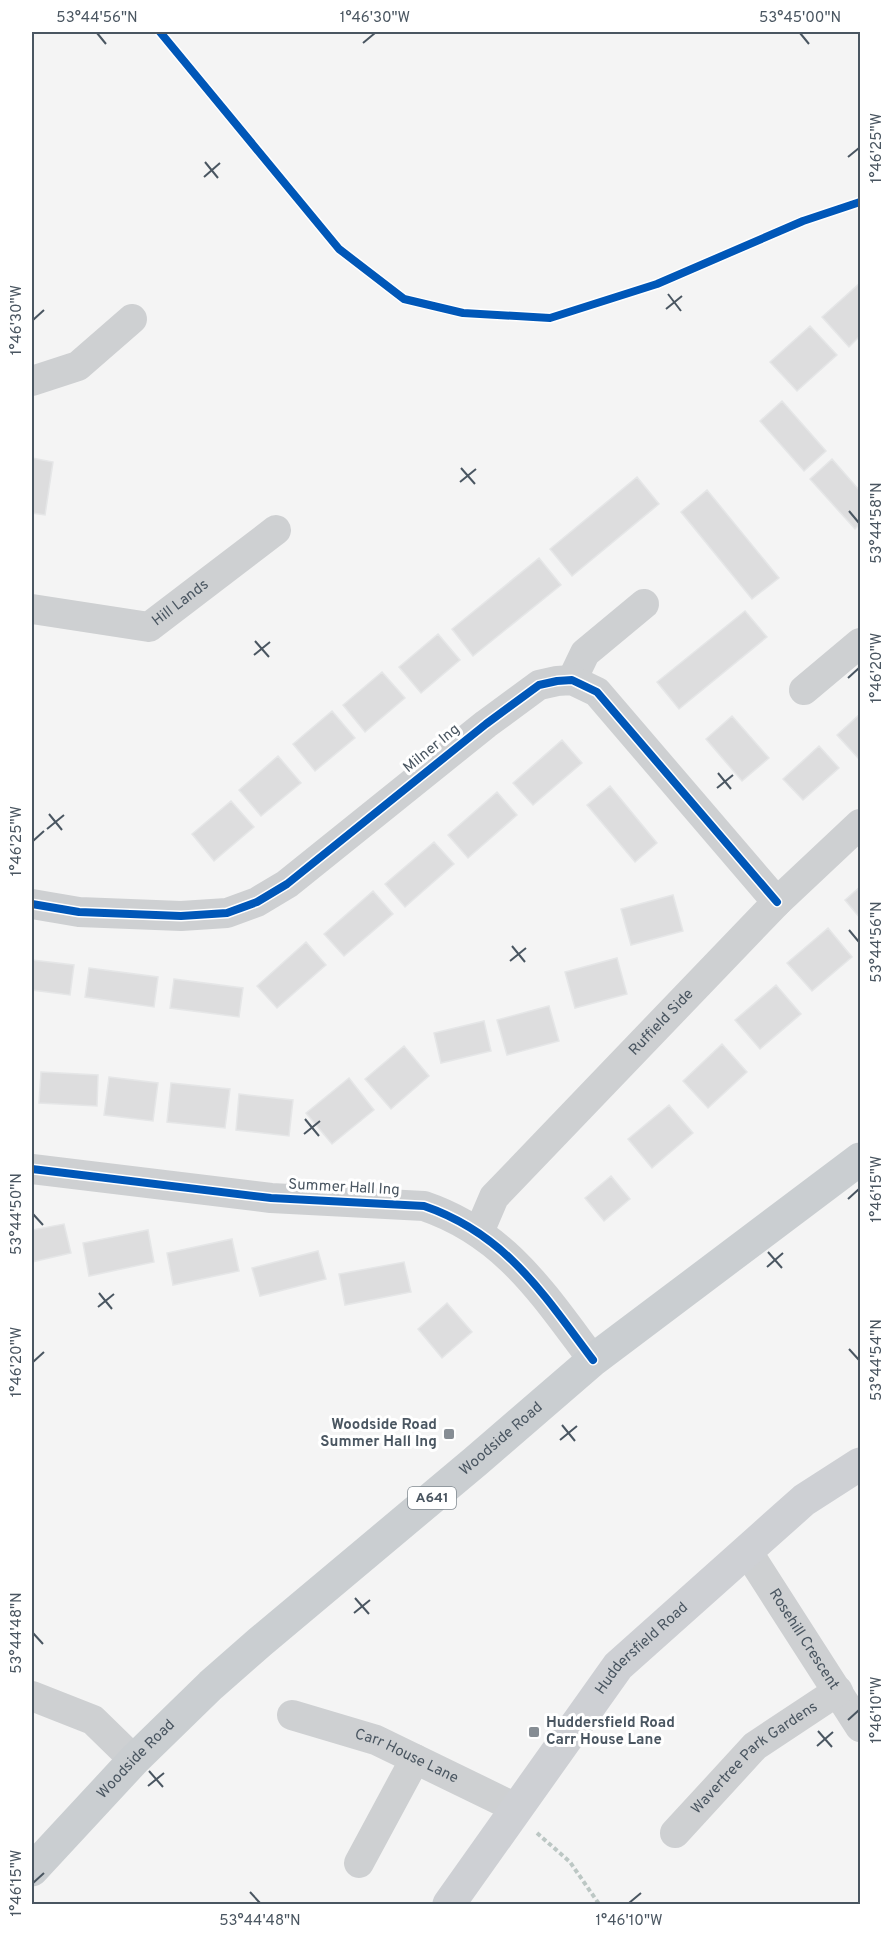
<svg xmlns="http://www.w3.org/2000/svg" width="892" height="1936" viewBox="0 0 892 1936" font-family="Overpass,sans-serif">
  <rect width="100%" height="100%" fill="#f4f4f4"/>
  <path fill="#ddddde" stroke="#e5e6e7" stroke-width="1.5" d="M860,283V336L849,347L822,317Z
    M810,326L837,355L797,391L770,362Z
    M782,401L826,451L804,471L760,421Z
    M32,458L53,462L45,515L32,513Z
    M832,459L860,491V524L855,529L810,479Z
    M637,477L659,504L572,576L550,549Z
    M707,490L779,578L752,599L681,512Z
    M539,558L561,585L473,656L452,629Z
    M745,611L767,637L679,709L657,682Z
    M438,634L460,660L421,693L399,667Z
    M382,672L405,698L365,732L343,705Z
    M332,711L355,738L315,771L293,744Z
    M860,714V760L837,735Z
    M732,716L769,758L742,781L706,739Z
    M562,740L582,763L533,805L513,783Z
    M819,746L839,768L803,800L783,779Z
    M278,756L301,783L261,816L239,790Z
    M610,786L657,843L635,862L587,805Z
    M497,792L517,815L468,858L448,835Z
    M231,801L254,827L214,861L192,834Z
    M434,842L454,864L405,907L385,884Z
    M860,887V918L845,900Z
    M373,891L393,914L344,956L324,934Z
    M673,895L683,931L631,945L621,909Z
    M828,928L852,957L812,991L787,963Z
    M306,942L326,965L277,1008L257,986Z
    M617,958L627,994L575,1008L565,972Z
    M32,960L74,965L70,995L32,990Z
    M89,968L158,977L154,1007L85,997Z
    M174,979L243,988L239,1017L170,1008Z
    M776,985L801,1014L760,1049L735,1020Z
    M549,1006L559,1041L507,1055L497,1020Z
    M484,1021L491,1051L441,1063L434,1033Z
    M722,1044L747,1072L708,1108L683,1081Z
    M404,1046L429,1076L391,1109L365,1079Z
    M41,1072L98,1075L97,1106L39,1103Z
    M109,1077L158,1083L153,1121L104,1115Z
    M349,1078L374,1110L332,1144L306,1113Z
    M171,1083L230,1089L225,1128L167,1122Z
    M239,1094L293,1100L289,1136L236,1130Z
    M669,1105L693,1133L652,1168L628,1139Z
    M611,1176L630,1199L604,1221L585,1198Z
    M64,1224L71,1253L32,1262V1230Z
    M148,1230L154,1262L89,1276L83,1243Z
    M232,1239L239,1271L173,1285L167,1253Z
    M318,1251L326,1279L260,1296L252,1268Z
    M404,1262L411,1292L345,1305L339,1274Z
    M447,1303L472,1332L442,1358L418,1329Z"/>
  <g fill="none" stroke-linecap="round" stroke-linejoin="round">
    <path stroke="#bcc7c4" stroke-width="4" stroke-dasharray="4.5 3" stroke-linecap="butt" d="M537,1833L570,1862L599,1904"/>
    <g stroke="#ced0d2" stroke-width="30">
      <path d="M32,381L78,366L132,319"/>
      <path id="s1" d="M32,609L149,627L276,530"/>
      <path d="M572,680L585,653L644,604"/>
      <path d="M804,690L860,643"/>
      <path d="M32,904L79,912L181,916L227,913L257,902L287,884L486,724L539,685L557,681L572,680L597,692L777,902"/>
      <path d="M32,1169L271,1198L424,1206C506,1234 543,1294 593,1360"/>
      <path id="s2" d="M479,1232L494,1197L777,902L860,824"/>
      <path id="s3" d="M747,1551L860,1727"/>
      <path d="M32,1696L93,1720L134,1760"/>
      <path id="s4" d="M292,1715L376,1740L516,1808"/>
      <path id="s5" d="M675,1833L755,1746L838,1691"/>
      <path d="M359,1863L415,1759"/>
    </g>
    <path stroke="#ced0d4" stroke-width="33" id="s6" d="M449,1904L618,1666L804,1500L860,1464"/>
    <path stroke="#caced1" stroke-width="33" id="s7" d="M32,1870L134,1760L211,1685L260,1642L476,1461L593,1360L860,1159"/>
    <defs>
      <path id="cycleway" d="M160,32L339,249L404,299L463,313L550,318L657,284L803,221L860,202
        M32,904L79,912L181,916L227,913L257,902L287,884L486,724L539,685L557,681L572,680L597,692L777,902
        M32,1169L271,1198L424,1206C506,1234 543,1294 593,1360"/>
    </defs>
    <use href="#cycleway" stroke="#fff" stroke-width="11"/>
    <use href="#cycleway" stroke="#0057b8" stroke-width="8"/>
  </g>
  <path fill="none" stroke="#4a5661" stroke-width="2" d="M97,33L106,44M800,33L809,44M363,43L375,33M848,157L859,148M205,162L218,178M204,177L220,163M668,294L681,311M666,309L682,296M33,320L44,310M461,468L475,484M460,482L476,469M849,511L859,523M255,641L269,657M254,655L270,642M848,678L859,668M718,773L731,789M717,788L733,775M49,814L62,830M47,829L64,815M33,841L44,831M849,930L859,942M512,946L525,962M510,961L526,948M305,1119L319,1136M304,1134L320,1121M848,1199L859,1189M33,1214L43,1225M768,1252L782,1268M767,1267L783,1253M99,1293L112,1309M98,1307L114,1294M849,1349L859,1360M33,1362L44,1352M562,1425L575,1441M560,1440L577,1426M355,1598L369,1614M354,1613L370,1600M33,1633L43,1644M848,1720L859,1710M818,1731L832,1747M817,1746L833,1732M149,1771L163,1787M148,1786L164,1773M33,1883L44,1873M250,1892L260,1903M629,1903L641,1893"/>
  <g fill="#868d94" stroke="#fff" stroke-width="2">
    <rect x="443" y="1428" width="12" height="12" rx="3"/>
    <rect x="528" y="1726" width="12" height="12" rx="3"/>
  </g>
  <g text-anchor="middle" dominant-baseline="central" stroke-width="6" stroke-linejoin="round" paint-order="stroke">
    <rect fill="#fff" stroke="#808990" stroke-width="1.5" x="408" y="1487" width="48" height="22" rx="4.5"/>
    <g font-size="14" font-weight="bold" fill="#4a5661">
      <text x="432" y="1498">A641</text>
    </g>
    <g font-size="15" fill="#4a5661" stroke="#fff">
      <text stroke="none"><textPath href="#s1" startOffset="158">Hill Lands</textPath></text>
      <text transform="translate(432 749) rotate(-39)">Milner Ing</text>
      <text stroke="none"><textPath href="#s2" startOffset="280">Ruffield Side</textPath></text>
      <text transform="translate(344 1188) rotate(3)">Summer Hall Ing</text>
      <text stroke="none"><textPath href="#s7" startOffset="638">Woodside Road</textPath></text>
      <text stroke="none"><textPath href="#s3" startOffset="105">Rosehill Crescent</textPath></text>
      <text stroke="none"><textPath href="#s6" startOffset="321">Huddersfield Road</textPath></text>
      <text stroke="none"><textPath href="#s4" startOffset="122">Carr House Lane</textPath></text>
      <text stroke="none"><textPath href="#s7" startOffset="152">Woodside Road</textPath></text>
      <text stroke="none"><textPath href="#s5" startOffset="110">Wavertree Park Gardens</textPath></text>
    </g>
    <g font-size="15" font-weight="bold" fill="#4a5661" stroke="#fff" text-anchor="end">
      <text x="437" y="1425">Woodside Road<tspan x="437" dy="17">Summer Hall Ing</tspan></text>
      <text x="546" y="1723" text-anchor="start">Huddersfield Road<tspan x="546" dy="17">Carr House Lane</tspan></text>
    </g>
  </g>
  <rect width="892" height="1936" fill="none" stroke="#ffffff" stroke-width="66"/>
  <rect x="33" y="33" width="826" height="1870" fill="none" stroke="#4a5661" stroke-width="2"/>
  <g font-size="15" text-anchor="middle" fill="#4a5661">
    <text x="97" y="22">53°44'56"N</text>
    <text x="375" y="22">1°46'30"W</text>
    <text x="800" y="22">53°45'00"N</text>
    <text transform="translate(876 148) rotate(-90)" y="5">1°46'25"W</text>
    <text transform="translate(16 320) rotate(-90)" y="5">1°46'30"W</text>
    <text transform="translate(876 523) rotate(-90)" y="5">53°44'58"N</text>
    <text transform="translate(876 668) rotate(-90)" y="5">1°46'20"W</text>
    <text transform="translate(16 841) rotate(-90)" y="5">1°46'25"W</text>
    <text transform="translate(876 942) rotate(-90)" y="5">53°44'56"N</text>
    <text transform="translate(876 1189) rotate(-90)" y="5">1°46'15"W</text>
    <text transform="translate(16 1214) rotate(-90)" y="5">53°44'50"N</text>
    <text transform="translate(876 1360) rotate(-90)" y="5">53°44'54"N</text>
    <text transform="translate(16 1362) rotate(-90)" y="5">1°46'20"W</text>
    <text transform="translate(16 1633) rotate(-90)" y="5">53°44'48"N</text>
    <text transform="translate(876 1710) rotate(-90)" y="5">1°46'10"W</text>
    <text transform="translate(16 1883) rotate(-90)" y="5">1°46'15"W</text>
    <text x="260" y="1925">53°44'48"N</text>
    <text x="629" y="1925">1°46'10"W</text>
  </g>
</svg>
